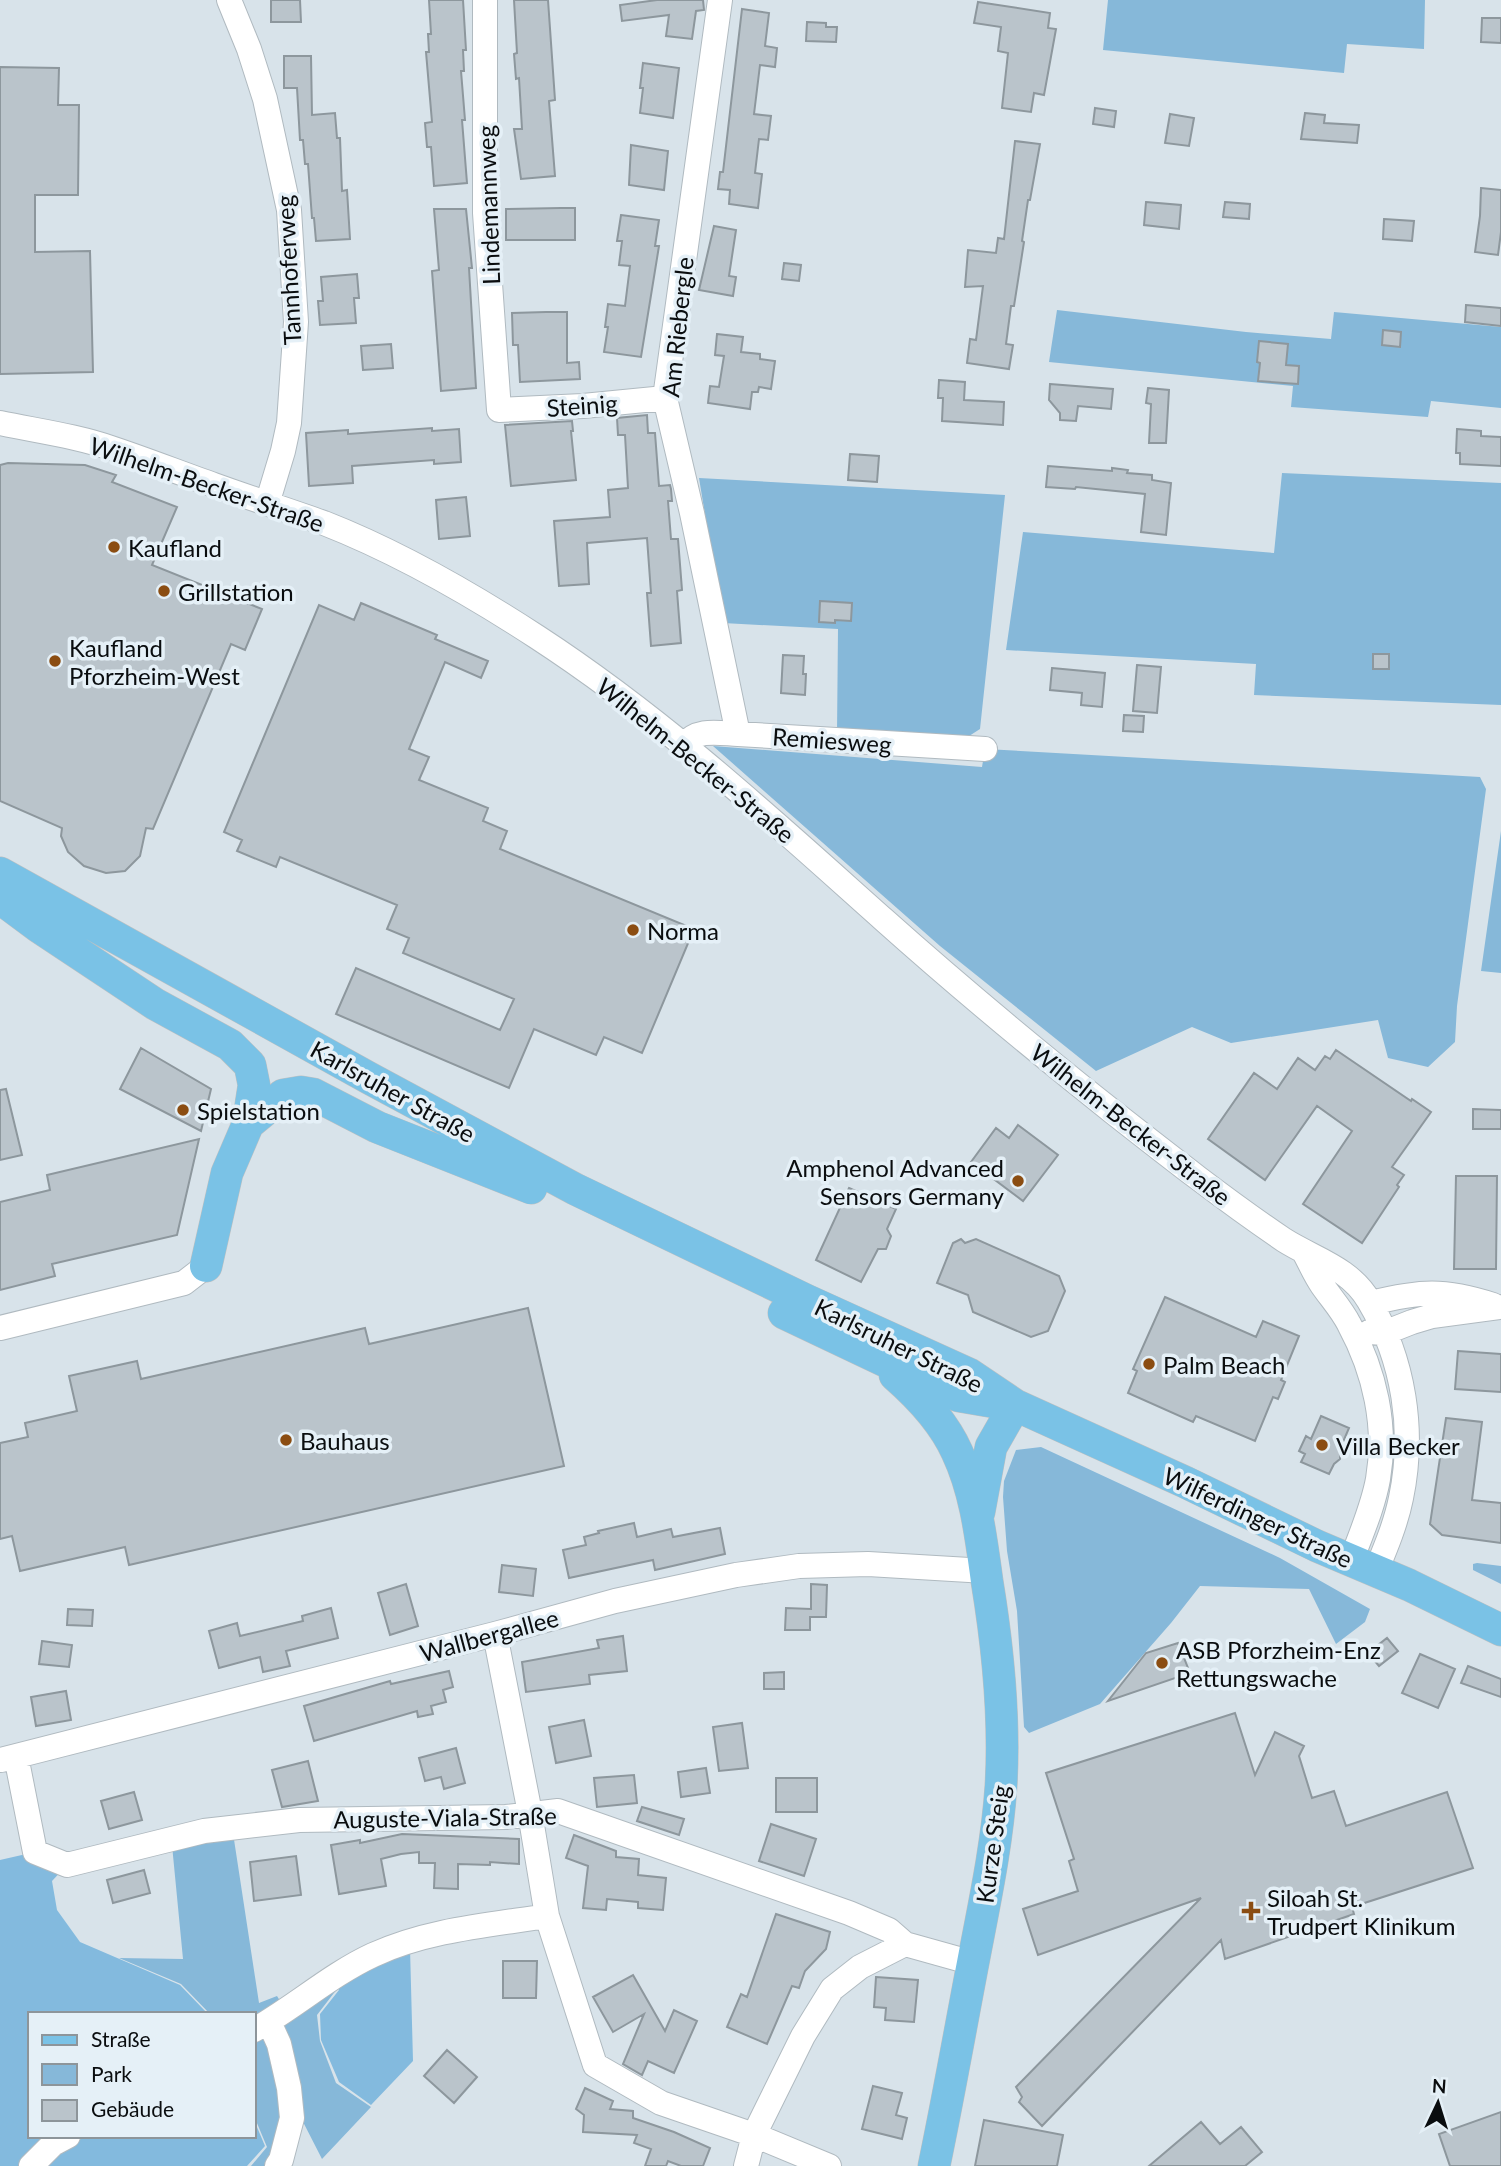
<svg xmlns="http://www.w3.org/2000/svg" width="1501" height="2166" viewBox="0 0 1501 2166" font-family="Lato,sans-serif">
  <rect width="100%" height="100%" fill="#d8e3ea"/>
  <path fill="#86b8d9" d="M1108,0H1425L1424,49L1347,44L1344,73L1103,50Z
    M1057,310L1246,332L1331,339L1334,312L1501,327V408L1431,401L1428,417L1291,407L1293,386L1049,362Z
    M1282,473L1501,483V705L1254,695L1256,664L1006,650L1023,532L1274,553Z
    M699,478L1005,495L980,729L966,738L837,733L838,629L723,623Z
    M713,746L982,767L985,749L1480,777L1486,789L1457,1006L1455,1042L1428,1067L1388,1058L1378,1020L1231,1043L1192,1027L1096,1071L940,946Z
    M1501,831V973L1481,971Z
    M1041,1447L1280,1558L1370,1609L1365,1622L1336,1644L1309,1589L1200,1586L1171,1623L1100,1704L1029,1733L1024,1727L1017,1611L1007,1551L1003,1497L1004,1481L1016,1450Z
    M1477,1563L1501,1566V1584L1473,1570V1564Z
    M233,1833L259,2003L277,1996L282,2004L254,2020V2014H210L181,1984L119,1958L183,1959L172,1845Z
    M337,1989L317,2015L320,2041L336,2083L371,2107L322,2159L300,2116L283,2030L288,2017Z
    M254,2037H271L286,2099L270,2166H251L267,2147L254,2116Z"/>
  <path fill="#83bade" d="M35,1852L67,1865L52,1881L57,1910L80,1942L180,1985L208,2014H30V2136H254V2120L265,2146L247,2166H0V1860Z
    M410,1948L413,2061L371,2105L339,2082L321,2040L320,2014L339,1990L335,1982Z"/>
  <path fill="#bac4cb" stroke="#8d979d" stroke-width="2" d="M271,0H300L301,22H271Z
    M429,0H463L466,50H463L464,71H461L465,120H462L467,183L434,186L431,147H427L425,123L432,122L426,52H429L428,34H431Z
    M514,0H548L555,100L549,101L555,176L521,179L514,129H522L519,78L516,79L514,54L517,53Z
    M657,0H703L704,10L696,11L692,39L666,36L669,15L622,21L620,5Z
    M978,2L1050,13L1048,28L1056,29L1044,95L1034,93L1031,112L1002,108L1008,53L998,51L1001,27L974,23Z
    M742,9L769,13L765,46L777,48L775,67L760,65L754,114L771,116L768,140L759,139L755,173L762,174L758,208L729,204L730,190L718,189L720,172H723Z
    M1482,18H1501V43L1481,42Z
    M807,22L826,23V27H837L836,42L806,41Z
    M284,56H311L312,115L335,113L337,138H340L342,191L347,190L350,239L316,241L314,218H312L308,164H305L303,140H300L297,88H284Z
    M643,63L679,68L673,118L640,113L643,88H640Z
    M0,67L59,68L58,105H79L78,195H35V252L90,251L93,372L0,374Z
    M1095,108L1116,111L1114,127L1093,124Z
    M1305,113L1325,115L1324,123L1359,125L1357,143L1301,139Z
    M1170,114L1194,118L1189,146L1165,143Z
    M1015,141L1040,144L1030,200H1028L1022,241L1024,242L1014,306H1011L1006,344L1013,345L1009,369L967,363L970,339L976,340L983,286L965,287L968,250L996,253L998,238L1004,239Z
    M631,145L668,151L664,190L629,185Z
    M1481,188L1501,190V232L1498,255L1475,252L1480,216Z
    M1146,202L1181,205L1179,229L1144,225Z
    M1225,202L1250,204L1249,219L1223,217Z
    M561,208H575V240H506V209Z
    M434,209H466L472,268H469L476,388L441,391L432,271L439,270Z
    M621,215L659,220L655,246H659L641,357L604,352L608,327H605L608,304L625,306L630,266L619,265L622,241H617Z
    M1384,219L1414,221L1412,241L1383,239Z
    M714,226L736,230L729,276L736,277L733,296L699,290Z
    M784,263L801,265L799,281L782,279Z
    M357,274L359,298H354L356,323L320,325L318,301H323L321,277Z
    M1466,305L1501,308V326L1465,322Z
    M546,312H567V363L579,362L580,379L520,382L518,345H513L512,313Z
    M1383,330L1401,332L1400,347L1382,345Z
    M717,334L743,337L741,352L760,354V359L775,361L771,389L759,387L758,392H752L750,409L708,403L710,386L719,387L724,356L715,355Z
    M1259,341L1288,344L1286,365L1299,366L1298,384L1258,381L1260,363L1257,362Z
    M391,344L393,368L363,370L361,346Z
    M939,380L965,382L964,400L1004,402L1003,425L942,421L943,398H938Z
    M1050,384L1113,389L1111,409L1078,406L1076,421L1060,420V413L1049,400Z
    M1148,388L1169,390L1166,443H1149L1151,404L1146,403Z
    M647,415L648,433H655L659,486L670,485L671,489L672,501H668L671,539H678L682,590L677,591L681,643L651,646L647,593H651L647,538L587,543L589,584L559,586L554,521L610,517L608,490L628,488L625,435H618L617,418Z
    M572,421L573,431H571L576,480L511,486L505,425Z
    M432,428V431L459,429L461,462L434,464V460L352,466L353,483L309,486L306,433L348,430V434Z
    M1457,429L1481,431V436L1501,437V466L1460,464V453H1456Z
    M850,454L879,456L877,482L848,480Z
    M8,463L85,465L116,475L112,482L177,507L152,565L262,609L245,650L231,644L153,829L146,828L140,856L125,871L106,873L84,866L68,852L61,836L62,828L0,801V465Z
    M1048,466L1112,471V468L1128,470L1127,473L1152,475V480L1171,483L1166,535L1141,532L1145,494L1076,487L1075,489L1046,487Z
    M466,497L470,536L439,539L436,500Z
    M820,601L852,603L851,621L835,620V623L819,622Z
    M361,603L437,635L435,639L488,661L481,678L445,662L409,749L429,757L419,780L488,808L483,821L507,831L500,849L694,929L642,1053L604,1037L596,1055L534,1029L509,1088L336,1014L356,968L500,1030L514,999L403,953L409,938L387,929L397,905L280,857L276,867L237,851L242,840L224,832L319,605L354,620Z
    M1373,654H1389V669H1373Z
    M783,655L804,656L803,674H806L805,695L781,693Z
    M1137,665L1161,667L1157,713L1133,711Z
    M1052,668L1105,673L1102,707L1081,705L1082,693L1050,690Z
    M1124,715L1144,716L1143,732L1123,731Z
    M141,1048L211,1089L201,1131L120,1089Z
    M1336,1050L1411,1101L1412,1099L1431,1112L1392,1167L1404,1175L1397,1185L1399,1187L1362,1243L1303,1204L1352,1131L1317,1106L1265,1180L1208,1139L1254,1073L1277,1089L1298,1058L1315,1070L1325,1056L1330,1059Z
    M6,1089L22,1155L0,1160V1090Z
    M1473,1109L1501,1110V1129H1473Z
    M1018,1125L1058,1155L1023,1201L971,1162L996,1128L1009,1138Z
    M199,1139L177,1235L52,1264L55,1276L0,1290V1202L50,1190L47,1175Z
    M1456,1176H1497L1496,1269H1454Z
    M849,1188L896,1209L887,1229L891,1236L886,1249H878L861,1282L816,1260Z
    M961,1239L965,1243L976,1239L1059,1276L1065,1291L1048,1331L1031,1337L973,1312L968,1295L937,1283L953,1243Z
    M1165,1297L1256,1337L1263,1321L1299,1336L1281,1380L1285,1382L1278,1399L1273,1397L1255,1441L1196,1416L1193,1422L1128,1393L1137,1371L1133,1369Z
    M528,1308L564,1466L129,1565L125,1547L20,1571L12,1536L0,1539V1443L28,1437L25,1423L77,1411L69,1376L137,1361L141,1379L365,1328L369,1344Z
    M1458,1351L1501,1354V1392L1455,1389Z
    M1321,1416L1349,1428L1340,1449V1459L1334,1464L1329,1474L1301,1462L1305,1454L1299,1451L1306,1436L1311,1439Z
    M1446,1418L1482,1422L1472,1500L1501,1503V1543L1442,1535L1430,1524Z
    M634,1523L637,1537L671,1529L673,1537L720,1528L725,1554L655,1570L653,1560L569,1578L563,1550L586,1545L584,1537L599,1533L598,1531Z
    M502,1565L536,1569L533,1596L499,1592Z
    M406,1584L418,1626L390,1635L378,1593Z
    M811,1584L827,1585L826,1617H810V1630H785L786,1608L811,1609Z
    M331,1608L338,1638L286,1651L290,1666L263,1672L260,1657L219,1668L209,1631L237,1623L240,1636L303,1621L302,1616Z
    M68,1609L93,1610L92,1626L67,1625Z
    M623,1636L627,1671L589,1675L590,1684L526,1692L522,1662L599,1648L597,1640Z
    M1387,1638L1398,1651L1379,1666L1368,1653Z
    M42,1641L72,1645L69,1667L39,1664Z
    M1178,1643L1190,1673L1108,1701L1146,1653Z
    M1420,1654L1455,1669L1438,1708L1402,1693Z
    M1468,1666L1501,1679V1697L1461,1683Z
    M449,1671L453,1687L443,1690L446,1702L431,1706L433,1714L418,1717L417,1711L314,1741L304,1706L390,1681L391,1684Z
    M784,1672V1689H764V1673Z
    M66,1691L71,1720L36,1726L31,1697Z
    M1235,1713L1255,1775L1275,1732L1304,1746L1299,1756L1312,1798L1334,1791L1346,1826L1447,1792L1473,1868L1352,1907L1354,1914L1225,1959L1221,1940L1042,2126L1019,2102L1022,2097L1016,2087L1201,1898L1038,1955L1023,1909L1078,1891L1069,1861L1074,1859L1046,1773Z
    M584,1720L591,1756L556,1763L549,1727Z
    M742,1723L748,1768L719,1771L713,1727Z
    M456,1748L465,1783L444,1789L441,1777L425,1781L419,1758Z
    M308,1761L318,1801L282,1807L272,1770Z
    M706,1768L710,1793L681,1797L678,1772Z
    M634,1775L637,1803L597,1807L594,1778Z
    M776,1778H817V1812H776Z
    M134,1792L142,1820L109,1829L101,1801Z
    M642,1807L684,1819L679,1835L637,1821Z
    M771,1824L816,1839L804,1876L759,1861Z
    M402,1834L519,1839V1864L490,1862V1865L458,1864V1889L434,1888L435,1863H419V1852L401,1854L381,1859L386,1886L339,1894L331,1845L360,1840V1843Z
    M574,1835L616,1851V1857L639,1859L638,1875L666,1878L663,1910L638,1908V1902L607,1899L606,1910L583,1908L588,1866L566,1858Z
    M296,1856L301,1895L254,1901L250,1862Z
    M144,1870L150,1893L113,1903L107,1880Z
    M776,1914L830,1932L826,1949L805,1971L799,1988L792,1986L767,2044L727,2027L741,1994L747,1997Z
    M503,1961H537L536,1998H503Z
    M633,1975L665,2031L674,2010L697,2021L674,2073L648,2061L642,2075L623,2064L644,2014L613,2032L593,1997Z
    M876,1977L918,1980L914,2022L885,2020L886,2008L874,2007Z
    M447,2050L477,2077L454,2103L424,2076Z
    M873,2086L902,2093L896,2115L907,2118L902,2139L862,2129Z
    M585,2088L613,2101L610,2109L633,2111V2118L674,2132L710,2148L703,2166H681L668,2161L666,2166H645L651,2149L634,2143L637,2135L583,2132L584,2115L576,2109Z
    M1501,2112V2166H1450L1439,2134Z
    M984,2120L1063,2135L1057,2166H975Z
    M1201,2122L1220,2144L1241,2127L1262,2152L1245,2166H1149Z"/>
  <g fill="none" stroke-linecap="round" stroke-linejoin="round">
    <defs>
      <path id="minor" d="M229,0L249,49L265,99L289,210L296,322L289,423L283,451L267,504
        M485,0V213L499,410L583,406L665,398
        M720,0L665,398L692,513L738,734
        M0,423C38,431 77,436 114,449C147,460 180,473 214,485C250,498 287,510 324,523C398,552 471,594 537,637C663,719 772,820 883,919C958,986 1035,1050 1113,1112C1169,1156 1225,1200 1284,1240C1314,1259 1350,1268 1369,1301C1404,1360 1415,1431 1401,1498C1396,1523 1386,1547 1376,1571
        M684,745C697,728 718,733 738,734L985,749
        M1304,1252C1310,1263 1315,1275 1322,1285C1331,1298 1342,1310 1349,1324C1375,1372 1387,1426 1378,1479C1373,1507 1361,1534 1351,1561
        M1371,1303C1420,1291 1444,1289 1493,1305
        M0,1328L184,1283L206,1266
        M1369,1332L1384,1333L1412,1322L1432,1316L1499,1307
        M495,1634L530,1813L547,1916L595,2065L661,2103L754,2135L829,2166
        M16,1756L35,1852L67,1865L204,1831L299,1820L506,1817L558,1811L849,1913L889,1930L905,1944L973,1963
        M1,1760L495,1634L615,1601L736,1575L799,1566L868,1564L986,1571
        M269,2022L279,2044L289,2088L292,2118L281,2160L277,2166
        M254,2030C295,2007 330,1975 373,1955C427,1930 489,1925 547,1916
        M31,2166L53,2144L68,2136
        M746,2166L754,2135L803,2036L832,1989L860,1967L905,1944"/>
      <path id="major" d="M0,873L369,1078L575,1189L806,1300L969,1374L1015,1405L1185,1482L1317,1546L1409,1585L1501,1630
        M0,898L39,927L155,1004L230,1045L250,1065L254,1085L248,1124L227,1173L206,1266
        M248,1124L283,1095L301,1092L313,1094L377,1127L531,1188
        M784,1313L959,1396L1006,1404
        M895,1375C919,1396 944,1423 957,1452C976,1492 981,1538 987,1581C998,1648 1005,1718 1001,1786C997,1846 984,1905 973,1963C960,2031 948,2099 934,2166
        M979,1512L991,1447L1015,1405"/>
    </defs>
    <use href="#minor" stroke="#b0bac0" stroke-width="26"/>
    <use href="#major" stroke="#bfc0c1" stroke-width="33"/>
    <use href="#minor" stroke="#fff" stroke-width="24"/>
    <use href="#major" stroke="#7ac2e6" stroke-width="32"/>
  </g>
  <g fill="#8b4d12" stroke="#e5f0f7" stroke-width="2.5">
    <circle cx="114" cy="547" r="7"/>
    <circle cx="164" cy="591" r="7"/>
    <circle cx="55" cy="661" r="7"/>
    <circle cx="633" cy="930" r="7"/>
    <circle cx="183" cy="1110" r="7"/>
    <circle cx="1018" cy="1181" r="7"/>
    <circle cx="1149" cy="1364" r="7"/>
    <circle cx="286" cy="1440" r="7"/>
    <circle cx="1322" cy="1445" r="7"/>
    <circle cx="1162" cy="1663" r="7"/>
    <path d="M1247.5 1900.5h7v7h7v7h-7v7h-7v-7h-7v-7h7z"/>
  </g>
  <g text-anchor="middle" dominant-baseline="central" stroke-width="7" stroke-linejoin="round" paint-order="stroke">
    <g font-size="24" fill="#0a0d0f" stroke="#e5f0f7">
      <text transform="translate(488 205) rotate(-92)">Lindemannweg</text>
      <text transform="translate(288 270) rotate(-93)">Tannhoferweg</text>
      <text transform="translate(677 327) rotate(-84)">Am Riebergle</text>
      <text transform="translate(582 405) rotate(-4)">Steinig</text>
      <text transform="translate(207 484) rotate(19)">Wilhelm-Becker-Straße</text>
      <text transform="translate(832 740) rotate(4)">Remiesweg</text>
      <text transform="translate(696 760) rotate(39)">Wilhelm-Becker-Straße</text>
      <text transform="translate(393 1091) rotate(29)">Karlsruher Straße</text>
      <text transform="translate(1131 1124) rotate(38)">Wilhelm-Becker-Straße</text>
      <text transform="translate(899 1345) rotate(26)">Karlsruher Straße</text>
      <text transform="translate(1258 1517) rotate(25)">Wilferdinger Straße</text>
      <text transform="translate(489 1635) rotate(-15)">Wallbergallee</text>
      <text transform="translate(445 1817) rotate(-1)">Auguste-Viala-Straße</text>
      <text transform="translate(992 1844) rotate(-82)">Kurze Steig</text>
    </g>
    <g font-size="24" fill="#0a0d0f" stroke="#e5f0f7" text-anchor="start">
      <text x="128" y="547">Kaufland</text>
      <text x="178" y="591">Grillstation</text>
      <text x="69" y="647">Kaufland<tspan x="69" dy="28">Pforzheim-West</tspan></text>
      <text x="647" y="930">Norma</text>
      <text x="197" y="1110">Spielstation</text>
      <text x="1004" y="1167" text-anchor="end">Amphenol Advanced<tspan x="1004" dy="28">Sensors Germany</tspan></text>
      <text x="1163" y="1364">Palm Beach</text>
      <text x="300" y="1440">Bauhaus</text>
      <text x="1336" y="1445">Villa Becker</text>
      <text x="1176" y="1649">ASB Pforzheim-Enz<tspan x="1176" dy="28">Rettungswache</tspan></text>
      <text x="1267" y="1897">Siloah St.<tspan x="1267" dy="28">Trudpert Klinikum</tspan></text>
    </g>
  </g>
  <rect x="28" y="2012" width="228" height="126" fill="#e5f0f7" stroke="#8d959a" stroke-width="2"/>
  <rect x="42" y="2035" width="35" height="10" fill="#7ac2e6" stroke="#8d959a" stroke-width="2"/>
  <text x="91" y="2047" font-size="21" fill="#0a0d0f">Straße</text>
  <rect x="42" y="2064" width="35" height="21" fill="#86b8d9" stroke="#8d959a" stroke-width="2"/>
  <text x="91" y="2082" font-size="21" fill="#0a0d0f">Park</text>
  <rect x="42" y="2100" width="35" height="21" fill="#bac4cb" stroke="#8d959a" stroke-width="2"/>
  <text x="91" y="2117" font-size="21" fill="#0a0d0f">Gebäude</text>
  <g transform="translate(1438 2103) rotate(4)" stroke="#e5f0f7" stroke-width="5" paint-order="stroke">
  <path d="M0-5L12 26L0 18L-12 26Z" fill="#0a0d0f"/>
  <text y="-10" font-size="19" font-weight="bold" text-anchor="middle" fill="#0a0d0f">N</text>
  </g>
</svg>
